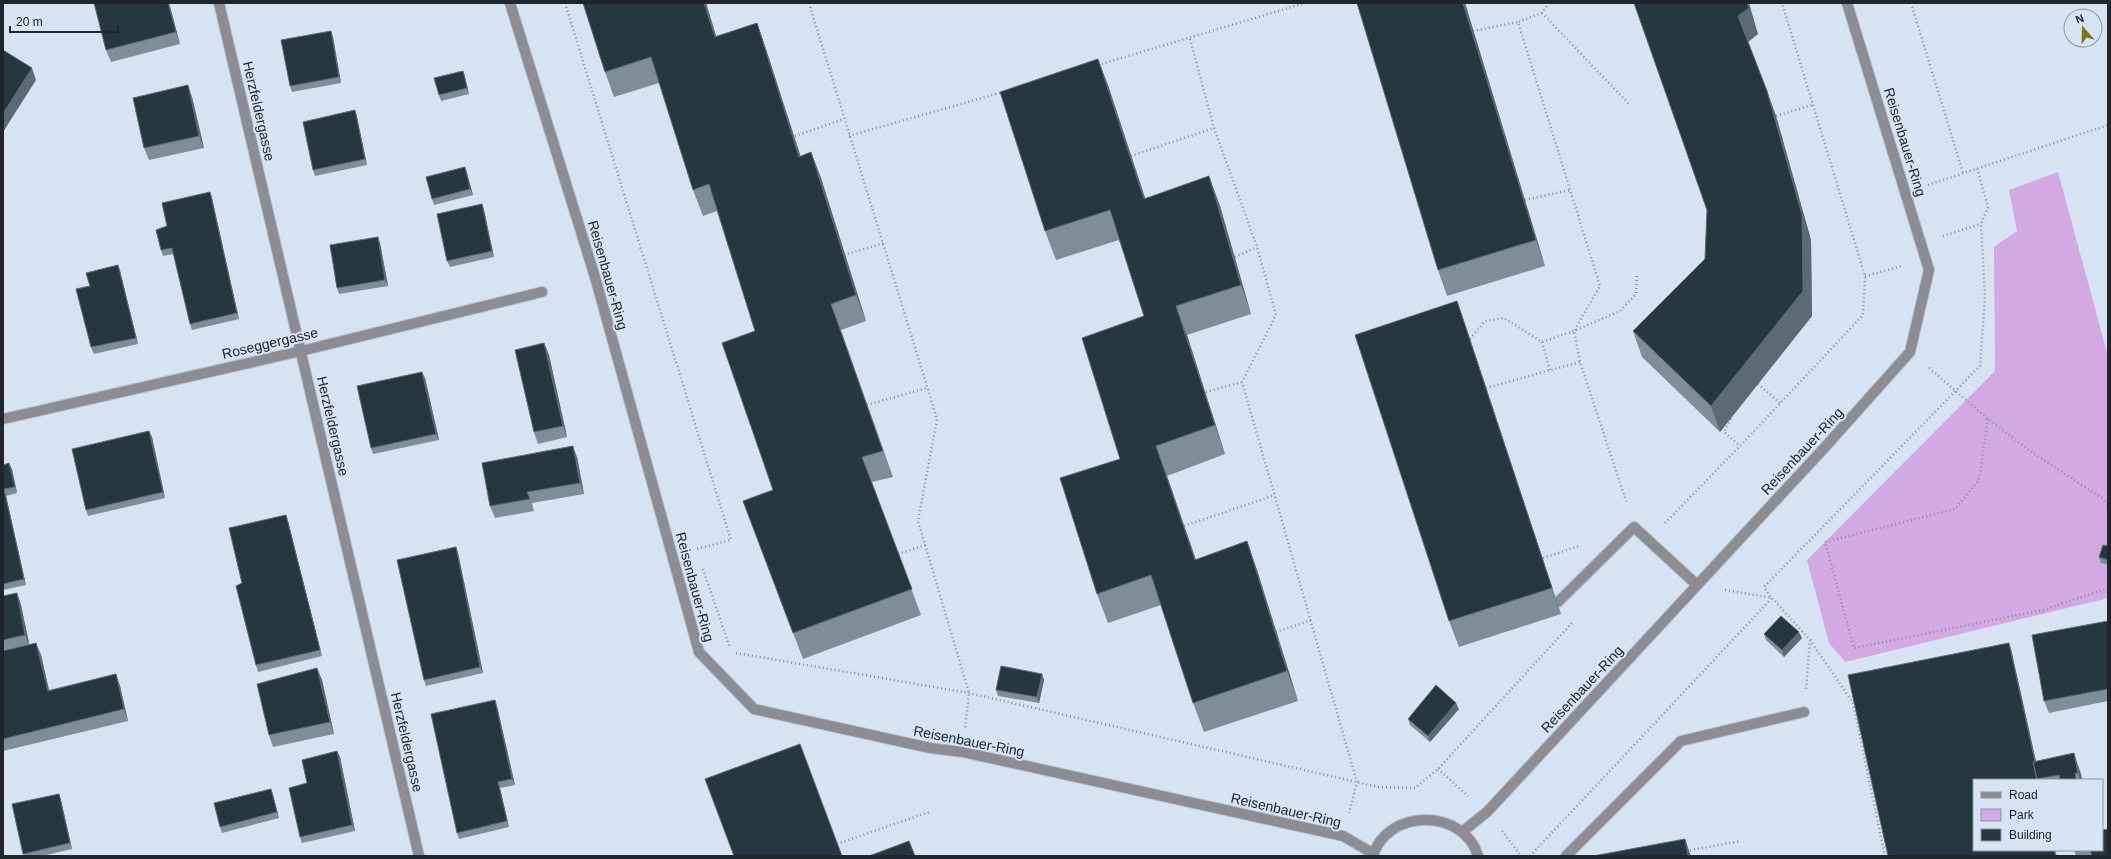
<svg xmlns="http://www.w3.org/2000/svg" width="2111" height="859" viewBox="0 0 2111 859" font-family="Helvetica,sans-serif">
  <rect width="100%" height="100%" fill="#d7e3f3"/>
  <path fill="#d3a9e3" d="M2058,172L2108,356V598L1845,662L1829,643L1807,560L1995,371L1994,247L2017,231L2009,190Z"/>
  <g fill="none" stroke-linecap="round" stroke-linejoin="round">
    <defs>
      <path id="service" d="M1558,602L1634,527L1697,585
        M1566,856L1681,741L1804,712"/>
      <path id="minor" d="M219,3L419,856
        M510,3L595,277L699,652L754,709L930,748L963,752L1343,836L1374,854
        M3,419L301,351L542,292
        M1462,832L1487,812L1826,446L1910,352L1929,270L1847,3
        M1373,856C1387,808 1464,808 1478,856"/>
    </defs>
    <use href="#service" stroke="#b6c1cf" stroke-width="12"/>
    <use href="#minor" stroke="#b6c1cf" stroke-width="12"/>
    <path stroke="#868f9b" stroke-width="2.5" stroke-dasharray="1 3" stroke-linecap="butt" d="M565,3L731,540L697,549V551
      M809,3L937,419L918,521L969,693L965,728
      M1549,3L1542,13L1518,22L1600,286L1574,331L1580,362L1627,504
      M1911,3L1963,173
      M1542,13L1629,104
      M1473,31L1518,22
      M1190,39L1214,128L1257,247L1276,315L1242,382L1357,782L1349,813
      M1098,65L1305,3
      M1776,116L1812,105
      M795,136L844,119
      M849,136L1003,92
      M1131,156L1214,128
      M1928,185L2108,125
      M1525,200L1570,190
      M1943,236L1981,224
      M844,255L883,243
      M1235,257L1257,247
      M1865,276L1903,266
      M1470,339L1485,321L1504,318L1542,342L1574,331L1620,311L1636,294L1637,273
      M1542,342L1550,370
      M1929,368L1988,419L2033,453L2102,498L2108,505
      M1758,384L1781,404
      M1486,388L1580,362
      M1206,392L1242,382
      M867,405L926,388
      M1731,419L1724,432L1740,446
      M1988,419L1979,480L1955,509L1825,542L1854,648L2043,610L2108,588
      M1665,523L1740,446L1863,315L1865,276L1782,3
      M1184,526L1275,495
      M898,554L926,545
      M1543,558L1579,546
      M703,569L730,648
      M1725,590L1772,598L1810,640L1806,689
      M1276,632L1311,620
      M1810,640L1853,703L1885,856
      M736,653L969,693L1378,787L1415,788L1438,769L1572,623
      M1438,769L1468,796
      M1502,831L1521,856
      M837,844L929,812
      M1686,851L1741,841
      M1530,856L1772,598L1764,587L1980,366L1985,296L1981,224L1988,207L1977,168"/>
    <use href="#service" stroke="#8c8c94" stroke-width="10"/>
    <use href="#minor" stroke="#8c8c94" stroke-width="10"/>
  </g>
  <path fill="#7e8e99" d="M169,3L180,44L111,62L106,50Z
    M583,3H706L716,36L757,23L766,49L800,156L811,152L821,178L866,321L841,330L893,477L872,482L921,615L803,659L743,501L773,490L755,331L717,211L703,216L693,190L659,83L614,97L605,72Z
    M1465,3L1545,266L1447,296L1438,270Z
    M1634,3L1758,34L1748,42L1776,116L1811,240L1812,316L1720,432L1642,357L1633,331L1705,259L1707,210Z
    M333,37L341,83L292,92L290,86Z
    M1098,59L1109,88L1145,199L1209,176L1220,206L1251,314L1187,335L1225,454L1167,476L1196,560L1247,541L1257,570L1298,701L1204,732L1193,703L1161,605L1108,623L1097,594L1144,316L1119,240L1056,260L1045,231Z
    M463,71L465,77L469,94L441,101L439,95Z
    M192,97L204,148L149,160L144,148Z
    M357,117L367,165L315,176L313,170Z
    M465,167L467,173L473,195L434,205L432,199Z
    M210,192L212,198L239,319L192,330L190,324L174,254L163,256L161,250L167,226Z
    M482,204L484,210L494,257L450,267L447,261Z
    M378,237L380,243L388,286L339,294L337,288Z
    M120,271L138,344L94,354L91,347L90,286Z
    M1457,301L1466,327L1561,614L1459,647L1449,621Z
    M544,343L549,355L567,437L538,444L534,432Z
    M425,378L439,440L373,454L371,448Z
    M149,431L152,437L165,498L88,516L86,510Z
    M577,457L584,494L532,503L534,511L495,518L490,506Z
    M3,465L12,469L17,493L6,496L26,585L3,590Z
    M288,521L322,656L258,672L256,665L242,583Z
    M2108,546V565L2101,563L2099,557Z
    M456,547L458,553L483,673L426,686L424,680Z
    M17,593L21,605L29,645L36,643L41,655L49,690L116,674L120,686L128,721L3,751V596Z
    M2108,621V701L2049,713L2044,701Z
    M1764,634L1802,638L1784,657L1766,640Z
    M2009,643L2011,649L2036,762L2081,774L2082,780H1974V850H2055L2057,856H1888Z
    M317,668L322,680L334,734L273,747L269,735Z
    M1042,674L1044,680L1039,703L998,696L996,690Z
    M497,706L515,785L500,788L509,827L459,839L457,833Z
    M1459,709L1430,742L1410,725L1408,719Z
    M337,751L340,757L355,831L302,843L300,837L307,783Z
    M59,794L61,800L72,849L42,856H24L23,854Z
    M273,795L279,818L222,833L220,827Z
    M2074,850H2102L2108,856H2076Z"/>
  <path fill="#5b6b75" d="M168,3H169L180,44L176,32Z
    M704,3H706L724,62L715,37Z
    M1463,3H1465L1545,266L1536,240Z
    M1747,3H1749L1758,34L1748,42L1738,16Z
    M757,23L766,49L809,182L799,157Z
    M331,31L333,37L341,83L339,77Z
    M1098,59L1109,88L1155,228L1144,199Z
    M32,68L36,80L3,132V114Z
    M463,71L465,77L469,94L467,88Z
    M188,85L192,97L204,148L199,136Z
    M1767,91L1776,116L1811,240L1812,316L1720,432L1711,406Z
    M355,110L357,117L367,165L365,159Z
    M811,152L821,178L866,321L856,295Z
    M465,167L467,173L473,195L470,189Z
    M1209,176L1220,206L1251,314L1241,285Z
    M210,192L212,198L239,319L237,313Z
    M482,204L484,210L494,257L492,251Z
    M378,237L380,243L388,286L385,280Z
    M118,265L120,271L138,344L136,338Z
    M1457,301L1466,327L1561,614L1552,588Z
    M1176,306L1187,335L1225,454L1215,425Z
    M544,343L549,355L567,437L563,426Z
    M422,372L425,378L439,440L436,434Z
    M149,431L152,437L165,498L163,492Z
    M573,446L577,457L584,494L580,483Z
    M1156,446L1167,476L1206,589L1195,560Z
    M9,463L12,469L17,493L15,487Z
    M4,489L6,496L26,585L24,579Z
    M286,515L288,521L322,656L320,650Z
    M1247,541L1257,570L1298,701L1287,671Z
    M456,547L458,553L483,673L480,667Z
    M17,593L21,605L30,647L25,635Z
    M1799,632L1802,638L1784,657L1782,650Z
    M36,643L41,655L52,703L48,691Z
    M2009,643L2011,649L2040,779H2039Z
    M317,668L322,680L334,734L330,722Z
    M116,674L120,686L128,721L124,709Z
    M1042,674L1044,680L1039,703L1037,697Z
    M495,700L497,706L515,785L512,779Z
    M1456,703L1459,709L1430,742L1428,736Z
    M337,751L340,757L355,831L352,825Z
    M2074,753L2081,774L2082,780H2080L2078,773Z
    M498,782L500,788L509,827L507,821Z
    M271,789L273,795L279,818L277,812Z
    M59,794L61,800L72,849L70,843Z
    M1685,839L1691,856H1688Z"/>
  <path fill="#26383f" stroke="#5b6b75" d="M94,3H168L176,32L106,50Z
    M583,3H704L715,37L757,23L799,157L811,152L856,295L831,304L883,451L862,457L912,589L793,633L743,501L773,490L722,343L755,331L709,184L693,190L651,57L605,72Z
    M1357,3H1463L1536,240L1438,270Z
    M1634,3H1747L1749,8L1738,16L1767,91L1802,215L1803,291L1711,406L1633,331L1705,259L1707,210Z
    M331,31L339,77L290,86L281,40Z
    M3,50L32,68L3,114Z
    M1098,59L1144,199L1209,176L1241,285L1176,306L1215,425L1156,446L1195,560L1247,541L1287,671L1193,703L1151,575L1097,594L1060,478L1120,459L1082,338L1144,316L1110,210L1045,231L1000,92Z
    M463,71L467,88L439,95L434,78Z
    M188,85L199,136L144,148L133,98Z
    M355,110L365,159L313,170L303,122Z
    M465,167L470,189L432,199L426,177Z
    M210,192L237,313L190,324L172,248L161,250L156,230L167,226L162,203Z
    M482,204L492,251L447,261L437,214Z
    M378,237L385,280L337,288L330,245Z
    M118,265L136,338L91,347L76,289L90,286L86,273Z
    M1457,301L1552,588L1449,621L1355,335Z
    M544,343L563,426L534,432L515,350Z
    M422,372L436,434L371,448L357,386Z
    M149,431L163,492L86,510L72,449Z
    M573,446L580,483L527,492L530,499L490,506L482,463Z
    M9,463L15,487L4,489L24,579L3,584V465Z
    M286,515L320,650L256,665L236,586L242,583L229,528Z
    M2103,545L2108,546V560L2099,557Z
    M456,547L480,667L424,680L397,560Z
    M17,593L25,635L3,640V596Z
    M1781,616L1799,632L1782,650L1764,634Z
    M2108,621V689L2044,701L2032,635Z
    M36,643L48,691L116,674L124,709L3,739V651Z
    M2009,643L2035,762H2033L2037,780H1974V850H2054L2056,856H1888L1848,675Z
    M1001,666L1042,674L1037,697L996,690Z
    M317,668L330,722L269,735L257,684Z
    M1436,685L1456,703L1428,736L1408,719Z
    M495,700L512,779L498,782L507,821L457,833L431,714Z
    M800,744L842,856H734L705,779Z
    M337,751L352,825L300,837L289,788L307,783L302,760Z
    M2074,753L2078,773H2075L2076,780H2060L2059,775L2037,779L2033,762Z
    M271,789L277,812L220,827L214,803Z
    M59,794L70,843L23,854L12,804Z
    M2108,829V856H2092L2090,850H2102V830Z
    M1685,839L1688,856H1593Z
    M909,841L915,856H869Z"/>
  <g text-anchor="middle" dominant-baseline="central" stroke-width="4" stroke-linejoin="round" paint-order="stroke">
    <g font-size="14" fill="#21262c" stroke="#d7e3f3">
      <text transform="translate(259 111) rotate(77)">Herzfeldergasse</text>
      <text transform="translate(1905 142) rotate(73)">Reisenbauer-Ring</text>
      <text transform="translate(608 275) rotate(74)">Reisenbauer-Ring</text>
      <text transform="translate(270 343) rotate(-13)">Roseggergasse</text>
      <text transform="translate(333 426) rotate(77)">Herzfeldergasse</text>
      <text transform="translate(1802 451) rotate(-47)">Reisenbauer-Ring</text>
      <text transform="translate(695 587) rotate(75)">Reisenbauer-Ring</text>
      <text transform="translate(1582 689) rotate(-47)">Reisenbauer-Ring</text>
      <text transform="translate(969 741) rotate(11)">Reisenbauer-Ring</text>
      <text transform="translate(407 742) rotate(77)">Herzfeldergasse</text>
      <text transform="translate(1286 810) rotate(13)">Reisenbauer-Ring</text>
    </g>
  </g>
  <rect width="2111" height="859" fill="none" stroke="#21262c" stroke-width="8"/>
  <rect x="1973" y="779" width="130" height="72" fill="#d7e3f3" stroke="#8e97a3"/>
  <rect x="1981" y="792" width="20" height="6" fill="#8c8c94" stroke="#8e97a3"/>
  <text x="2009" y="799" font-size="12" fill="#21262c">Road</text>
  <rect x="1981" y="809" width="20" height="12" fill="#d3a9e3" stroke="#8e97a3"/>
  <text x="2009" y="819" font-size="12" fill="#21262c">Park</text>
  <rect x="1981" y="829" width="20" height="12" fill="#26383f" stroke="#8e97a3"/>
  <text x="2009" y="839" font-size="12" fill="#21262c">Building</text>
  <g transform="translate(2083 28) rotate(340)"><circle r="19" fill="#d7e3f3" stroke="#8e97a3"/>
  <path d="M0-3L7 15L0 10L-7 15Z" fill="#7f7519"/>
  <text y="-6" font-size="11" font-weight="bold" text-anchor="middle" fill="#21262c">N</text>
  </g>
  <path d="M10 26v6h108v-6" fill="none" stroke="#21262c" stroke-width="2"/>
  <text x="16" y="26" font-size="12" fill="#21262c" stroke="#d7e3f3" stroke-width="3" paint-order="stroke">20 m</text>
</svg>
